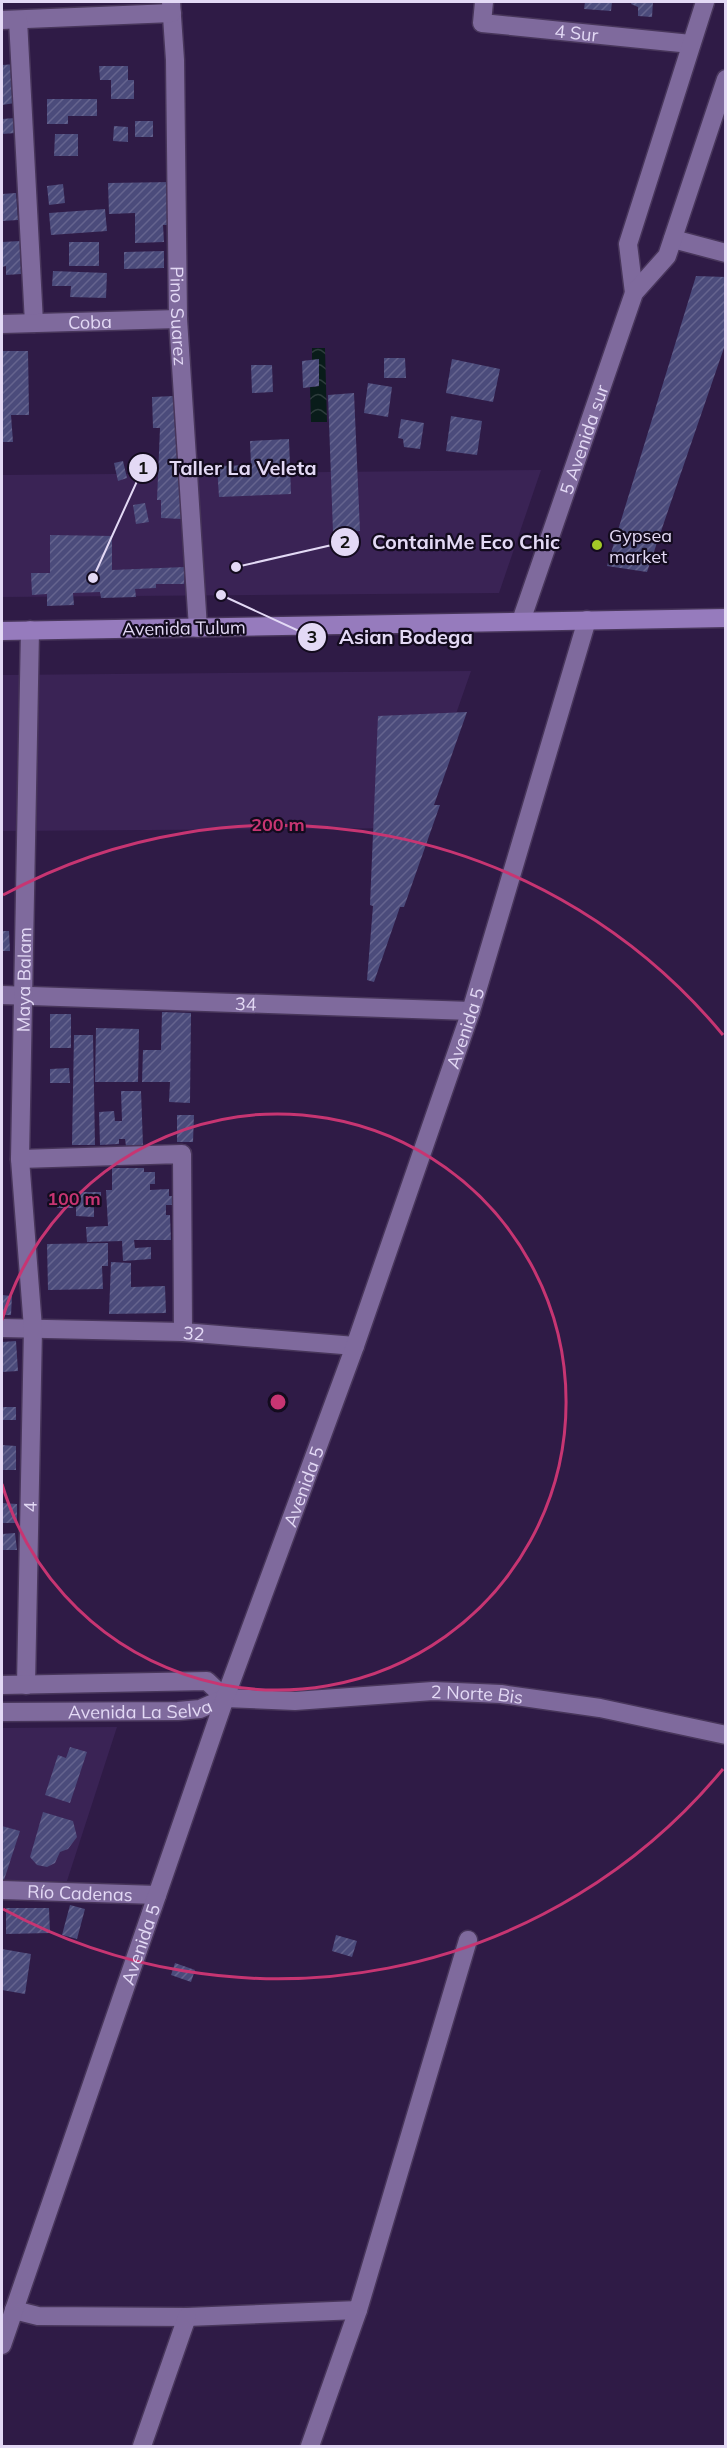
<svg xmlns="http://www.w3.org/2000/svg" width="727" height="2448" viewBox="0 0 727 2448" font-family="Mulish,sans-serif">
  <defs>
    <pattern id="water-waves" width="16" height="10" patternUnits="userSpaceOnUse" patternTransform="scale(1.5)"><rect width="16" height="10" fill="#091c1a"/><path d="M0 5q4-4 8 0t8 0" fill="none" stroke="#2d3c3c"/></pattern>
    <pattern id="building-hatch" width="6" height="6" patternUnits="userSpaceOnUse" patternTransform="scale(1.5)"><rect width="6" height="6" fill="#4b4b7b"/><path d="M-1 1l2-2M0 6l6-6M5 7l2-2" fill="none" stroke="#65648e"/></pattern>
  </defs>
  <rect width="100%" height="100%" fill="#2f1b46"/>
  <path fill="#3a2355" d="M541,470L499,593L2,597V475Z
    M471,671L416,828L2,831V675Z
    M117,1727L67,1881L2,1882V1728Z"/>
  <path fill="url(#water-waves)" d="M312,348H325L327,422H311L310,387L319,386V360H312Z"/>
  <path fill="url(#building-hatch)" d="M585,2H612L611,11L584,9Z
    M632,2H653L652,17L638,16V7L631,4Z
    M16,64L15,103L2,105V65Z
    M99,66H128V80H134V99H111V80H100Z
    M47,99H97V116H68V124H47Z
    M15,118L16,133L2,134V119Z
    M135,121H153V137H135Z
    M114,126L128,127V142L113,141Z
    M55,134H78V156H54Z
    M172,182L173,225H163L164,242L135,243V213L109,214L108,183Z
    M63,184L65,203L49,205L47,186Z
    M16,193L18,220L2,221V194Z
    M105,209L107,231L51,235L49,213Z
    M20,241L21,274L6,275V266L2,267V242Z
    M69,242H99V266H69Z
    M164,251V268L124,269V252Z
    M53,271L107,273L106,298L70,297L71,286H52Z
    M696,276L726,277V342L647,572L607,566Z
    M2,351H28L29,415H11L13,442H2Z
    M384,358H405L406,378H384Z
    M319,359V386L303,388L302,361Z
    M452,359L500,369L493,402L446,393Z
    M251,365H272L273,392L252,393Z
    M368,383L392,387L388,417L364,413Z
    M354,393L360,531L333,532L328,395Z
    M174,396L175,427H179L182,519L161,518V500H157L160,428H153L152,397Z
    M451,416L482,421L477,455L446,451Z
    M401,419L424,423L420,449L404,447L403,439L398,438Z
    M289,439L291,494L219,497L217,466L251,465L250,441Z
    M123,461L127,478L118,481L114,463Z
    M145,503L149,522L136,524L133,505Z
    M50,535L112,536V570L185,567L184,584H156V588L135,589L136,597L101,598L100,592L73,593L74,605L47,606V594L32,595L31,573H50Z
    M467,712L434,805H440L404,907H400L374,982L367,980L373,906L370,905L378,716Z
    M2,931H9L10,951H2Z
    M162,1012L191,1013L190,1103L169,1102L170,1082H142L143,1050H161Z
    M50,1014H71V1048H50Z
    M96,1028L139,1029L138,1082H95Z
    M74,1035H93L95,1145H72Z
    M69,1068L70,1083H50V1069Z
    M121,1091H141L143,1145L126,1146L125,1139H119V1144L100,1145L99,1112L114,1111L115,1121H122Z
    M177,1115H194L193,1142H177Z
    M112,1168H144V1172H155V1184H150V1190L169,1189V1196H174L175,1205H166V1215H170L171,1240H134L135,1248L151,1247V1259L123,1261L122,1241L87,1242L86,1227L108,1226L106,1190H112Z
    M76,1192H101V1205H94V1217L76,1216Z
    M57,1196H73V1208H57Z
    M108,1243V1266H102L103,1289L48,1290L47,1244Z
    M111,1262L131,1263V1287L165,1286L166,1313L109,1314Z
    M2,1295L12,1296L11,1315H2Z
    M16,1341L18,1371L2,1372V1342Z
    M2,1407H16V1420H2Z
    M2,1445L16,1446V1470H2Z
    M2,1503L17,1504V1523H2Z
    M15,1533L17,1550H2V1534Z
    M70,1747L87,1752L70,1803L45,1795L58,1755L66,1758Z
    M43,1812L73,1821L77,1837L68,1849L60,1852L55,1863L47,1867L37,1865L30,1857Z
    M2,1826L20,1831L4,1880L2,1879Z
    M70,1905L85,1909L77,1939L62,1935Z
    M6,1908H49L50,1933L6,1934Z
    M336,1935L357,1941L352,1957L332,1951Z
    M2,1949L31,1954L25,1994L2,1990Z
    M175,1963L195,1970L191,1982L171,1975Z"/>
  <g fill="none" stroke-linecap="round" stroke-linejoin="round">
    <defs>
      <g id="minor">
        <path id="s1" d="M171,2L175,60L178,319L198,628"/>
        <path id="s2" d="M484,2L482,23L691,44"/>
        <path d="M2,20L172,13"/>
        <path d="M18,20L34,323"/>
        <path d="M673,239L726,253"/>
        <path id="s3" d="M2,324L178,319"/>
        <path id="s4" d="M2,995L471,1011"/>
        <path d="M20,1159L182,1154L183,1332"/>
        <path id="s5" d="M2,1328L183,1332L355,1346"/>
        <path id="s6" d="M26,1685L33,1328L20,1159L30,630"/>
        <path id="s7" d="M2,1890L157,1895"/>
        <path d="M14,2310L38,2316L187,2317L358,2310"/>
        <path d="M142,2446L187,2317"/>
        <path d="M310,2446L358,2310L468,1940"/>
      </g>
      <g id="tertiary">
        <path d="M634,293L628,244L705,2"/>
        <path id="s8" d="M521,621L634,293L667,256L726,79"/>
        <path d="M2,1685L207,1681L225,1698"/>
        <path id="s9" d="M2,1712L178,1711L200,1709L225,1698L295,1701L433,1691L501,1694L600,1708L726,1735"/>
        <path id="s10" d="M2,2345L225,1698L355,1346L471,1011L587,620"/>
      </g>
      <path id="trunk" d="M2,631L726,618"/>
    </defs>
    <use href="#minor" stroke="#48365b" stroke-width="21"/>
    <use href="#tertiary" stroke="#48365b" stroke-width="21"/>
    <use href="#trunk" stroke="#48365b" stroke-width="21"/>
    <use href="#minor" stroke="#7f6a9d" stroke-width="18"/>
    <use href="#tertiary" stroke="#7f6a9d" stroke-width="18"/>
    <use href="#trunk" stroke="#967bbd" stroke-width="18"/>
  </g>
  <g fill="none" stroke="#c73572" stroke-width="3">
    <path d="M2 1320A288 288 0 1 1 2 1484"/>
    <path d="M723 1769A577 577 0 0 1 3 1909M3 895A577 577 0 0 1 723 1035"/>
  </g>
  <circle fill="#a3c927" stroke="#130b1e" stroke-width="2" cx="597" cy="545" r="6"/>
  <g text-anchor="middle" dominant-baseline="central" stroke-width="4.5" stroke-linejoin="round" paint-order="stroke">
    <g font-size="18" fill="#e3d9f5" stroke="#130b1e">
      <text stroke="none"><textPath href="#s2" startOffset="116">4 Sur</textPath></text>
      <text stroke="none"><textPath href="#s1" startOffset="314">Pino Suarez</textPath></text>
      <text stroke="none"><textPath href="#s3" startOffset="88">Coba</textPath></text>
      <text stroke="none"><textPath href="#s8" startOffset="192">5 Avenida sur</textPath></text>
      <text transform="translate(184 628) rotate(-1)">Avenida Tulum</text>
      <text stroke="none"><textPath href="#s6" startOffset="706">Maya Balam</textPath></text>
      <text stroke="none"><textPath href="#s4" startOffset="244">34</textPath></text>
      <text stroke="none"><textPath href="#s10" startOffset="1396">Avenida 5</textPath></text>
      <text stroke="none"><textPath href="#s5" startOffset="192">32</textPath></text>
      <text stroke="none"><textPath href="#s10" startOffset="910">Avenida 5</textPath></text>
      <text stroke="none"><textPath href="#s6" startOffset="178">4</textPath></text>
      <text stroke="none"><textPath href="#s9" startOffset="478">2 Norte Bis</textPath></text>
      <text stroke="none"><textPath href="#s9" startOffset="138">Avenida La Selva</textPath></text>
      <text stroke="none"><textPath href="#s7" startOffset="78">Río Cadenas</textPath></text>
      <text stroke="none"><textPath href="#s10" startOffset="424">Avenida 5</textPath></text>
    </g>
    <g font-size="18" fill="#e3d9f5" stroke="#130b1e" text-anchor="start">
      <text x="609" y="535">Gypsea<tspan x="609" dy="21">market</tspan></text>
    </g>
  </g>
  <circle cx="278" cy="1402" r="9" fill="#c73572" stroke="#130b1e" stroke-width="3"/>
  <g font-size="18" text-anchor="middle" font-weight="bold" fill="#c73572" stroke="#130b1e" stroke-width="4.5" stroke-linejoin="round" paint-order="stroke">
    <text x="278" y="831">200 m</text>
    <text x="74" y="1205">100 m</text>
  </g>
  <path fill="none" stroke="#e3d9f5" stroke-width="2" d="M93 578L143 468M236 567L345 542M221 595L312 637"/>
  <g fill="#e3d9f5" stroke="#130b1e" stroke-width="2">
    <circle cx="93" cy="578" r="6"/>
    <circle cx="236" cy="567" r="6"/>
    <circle cx="221" cy="595" r="6"/>
    <circle cx="143" cy="468" r="15"/>
    <circle cx="345" cy="542" r="15"/>
    <circle cx="312" cy="637" r="15"/>
  </g>
  <g font-size="18" text-anchor="middle" font-weight="bold" fill="#111">
    <text x="143" y="474">1</text>
    <text x="345" y="548">2</text>
    <text x="312" y="643">3</text>
  </g>
  <g font-size="20" text-anchor="middle" font-weight="bold" fill="#e3d9f5" stroke="#130b1e" stroke-width="4.5" stroke-linejoin="round" paint-order="stroke">
    <text x="243" y="475">Taller La Veleta</text>
    <text x="466" y="549">ContainMe Eco Chic</text>
    <text x="406" y="644">Asian Bodega</text>
  </g>
  <rect width="727" height="2448" fill="none" stroke="#e3d9f5" stroke-width="6"/>
</svg>
